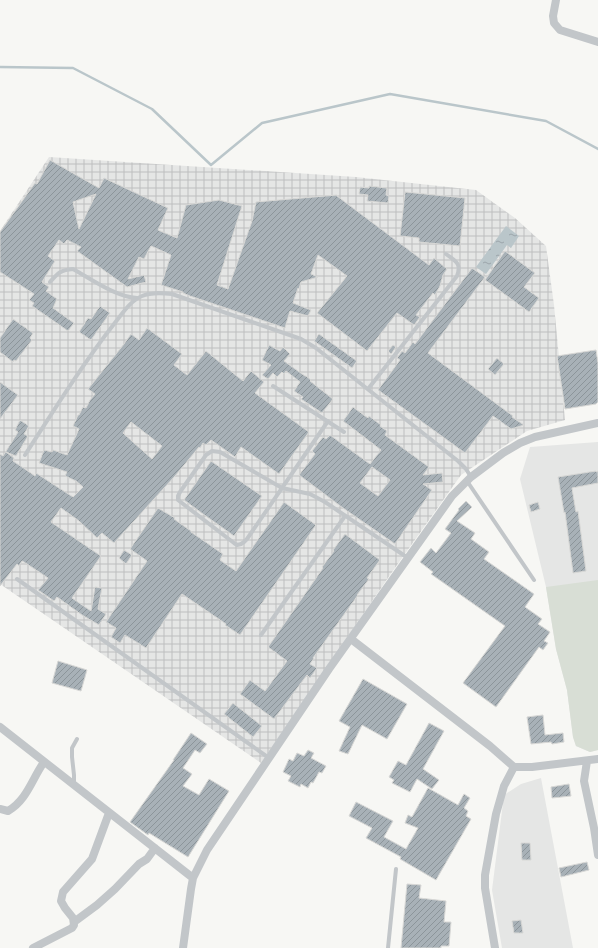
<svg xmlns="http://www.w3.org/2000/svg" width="598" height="948" viewBox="0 0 598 948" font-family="Commissioner,sans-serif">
  <defs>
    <pattern id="industrial-grid" width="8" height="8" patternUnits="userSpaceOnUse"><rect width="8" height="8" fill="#e5e6e5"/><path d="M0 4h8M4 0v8" fill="none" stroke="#bdbfbf"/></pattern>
    <pattern id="water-ripples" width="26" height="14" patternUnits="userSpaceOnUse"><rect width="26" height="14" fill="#bac6ca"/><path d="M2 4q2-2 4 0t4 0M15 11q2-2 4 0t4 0" fill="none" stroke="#9ba5aa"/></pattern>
    <pattern id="building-hatch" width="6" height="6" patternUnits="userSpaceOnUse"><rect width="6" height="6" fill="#a8b1b7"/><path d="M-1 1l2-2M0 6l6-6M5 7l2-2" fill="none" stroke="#8c959a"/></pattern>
  </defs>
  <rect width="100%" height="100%" fill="#f7f7f4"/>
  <path fill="#e5e6e5" d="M598,442V750L590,752L576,746L573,737L567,690L556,649L546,587L520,479L530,447Z
    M541,778L573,948H502L492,890L504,795L521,784Z"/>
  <path fill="url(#industrial-grid)" d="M49,157L356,177L476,190L515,218L546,246L554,305L565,420L527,431L461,475L390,575L261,763L0,584V231Z"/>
  <path fill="#d8ded5" d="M598,580V750L590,752L576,746L573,737L567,690L556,649L546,587Z"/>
  <path fill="url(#water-ripples)" d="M506,226L519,236L511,248L507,245L486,274L476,267Z"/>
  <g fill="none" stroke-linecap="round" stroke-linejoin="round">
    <path stroke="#bac6ca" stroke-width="2.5" d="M0,67L73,68L152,109L211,165L262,123L390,94L546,121L598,149"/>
  </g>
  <path fill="url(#building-hatch)" stroke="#d8d8d6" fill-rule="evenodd" d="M50,160L99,188L104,178L168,208L158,230L177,238L186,205L219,200L242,206L217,285L228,289L252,221L256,202L337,195V196L429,265L434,258L447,269L443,275L440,286L435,295L433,293L416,315L420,317L414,325L397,313L367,351L317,313L347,276L318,255L311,274L318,277L301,282L299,289L298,288L293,303L311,310L308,316L290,311L285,328L190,296L183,293V292L161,285L171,255L151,246L144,259L139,257L128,279L144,275L146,282L127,287L77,251L81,247L67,240L64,244L59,240L48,256L55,261L42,282L49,287L46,291L57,299L53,308L74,323L68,331L32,306L34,303L29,300L34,294L0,272V232L35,183L37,184ZM96,194L79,229L73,202Z
    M369,186L387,188L386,195L389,196L388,203L367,201L368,195L359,194L360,187L369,188Z
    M405,192L465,198L460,246L419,242V238L400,236Z
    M505,251L535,273L524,287L539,298L529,312L485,280Z
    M472,268L485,277L428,353L513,416L512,417L524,425L511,429L493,416L465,453L378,390L400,360L397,358L402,351L405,353L413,342L415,344Z
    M100,306L110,313L91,340L79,332L88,318L91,319Z
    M13,319L33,333L30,338L32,340L16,361L14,360L13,362L0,352V338Z
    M147,328L182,354L174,365L187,375L206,351L243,381L251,371L264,382L255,393L309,432L279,474L241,447L235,457L211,440L206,445L203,443L200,448L199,447L175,476L114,543L102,533L97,538L79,521L61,508L51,522L101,556L72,598L91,611L95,587L102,588L98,609L106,614L99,625L82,615L57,597L54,601L38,590L48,578L24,562L22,561L19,566L17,564L0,586V454L3,456L18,432L15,430L20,420L29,426L24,434L28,436L16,456L6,452L14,458L13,461L25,469L35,476L36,473L73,497L83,487L76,481L65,476L67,472L39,463L44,450L52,452L53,450L67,455L79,429L73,426L78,415H79L83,407L86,408L90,400L95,394L88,389L124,344L131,334L139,340ZM131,422L162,446L152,459L123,433Z
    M319,334L357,361L352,368L314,341Z
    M269,345L280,351L283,347L290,354L284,361L305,376H306L311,380L310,381L333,399L322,413L301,399L303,397L294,391L300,382L286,371L284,374L282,372L277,377L273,373L268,379L262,375L271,365L262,360Z
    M393,345L396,347L391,354L388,351Z
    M596,350L598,363V402L596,404L565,409L557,356Z
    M497,358L504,364L495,375L488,369Z
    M0,382L18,395L0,419Z
    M353,407L368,418L369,416L381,425L380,426L387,431L385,435L429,467L423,475L442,473L443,482L423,484L432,490L395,544L343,508L299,475L315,454L312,451L323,437L326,439L330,435L370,464L381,450L343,421ZM372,467L390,480L378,496L360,483Z
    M211,461L262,496L234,536L203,514L184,500Z
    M596,471V472L598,471V483L572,488L576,512L578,511L586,571L573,573L565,512L564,513L558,477Z
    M466,501L472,507L457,521L475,533L471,539L489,552L484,559L534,594L525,607L542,619L538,624L550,632L544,641L548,643L543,650L539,647L496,707L463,683L505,626L431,574L433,572L420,562L431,548L436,553L451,533L445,529L459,510L458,509Z
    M284,502L316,525L240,635L225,625L226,624L182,594L146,648L125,635L120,643L111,637L116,628L106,622L147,561L130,549L158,508L175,518L174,519L191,531V532L223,554L220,560L236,571Z
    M538,502L540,509L531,512L529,505Z
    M345,534L380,560L367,578L369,579L357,595H358L313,658H314L310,664L317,668L310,678L307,675L274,719L240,694L250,680L265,691L287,661L268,647L323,568L322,567L334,551L333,550Z
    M124,550L132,555L126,564L119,558Z
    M58,661L87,670L81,691L52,683Z
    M363,679L407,704L387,739L362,725L348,754L339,751L350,727L339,721Z
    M233,703L262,726L253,737L224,714Z
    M543,715L545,735L563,733L564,742L552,744L551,742L531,744L527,717Z
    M429,723L444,731L423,769L439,780L432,789L417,779L410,792L392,783L394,780L389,777L398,761L406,765Z
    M191,733L207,744L200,753L195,750L183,768L192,774L183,786L199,795L209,779L229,791L188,857L149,833L148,835L130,822L174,760H173Z
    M308,750L314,753L311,758L326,766L322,773L319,772L313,783L311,782L308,788L301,784L300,787L288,781L291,776L283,772L289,759L293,761L297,753L304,756Z
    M569,784L571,796L552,798L551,787Z
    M428,788L458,805L464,794L470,798L464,808L468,811L466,816L471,819L436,880L400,859L401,857L366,838L372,828L349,816L356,802L393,821L384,837L406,849L418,828L405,823L408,815L412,817Z
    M521,843H530L531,860H522Z
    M587,862L589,870L561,877L559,868Z
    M407,884L421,885L419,898L446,901L444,922H451L449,946H441V948H401Z
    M521,920L523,933H514L512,921Z"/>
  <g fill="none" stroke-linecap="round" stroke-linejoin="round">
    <path stroke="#c2c6c9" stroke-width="4" d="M50,282C58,273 60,270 73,269C91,279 116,297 137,298
      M273,386L344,432
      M368,389L457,276C462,263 455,261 446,254
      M328,421L247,539L244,542L241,544L237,545L234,543L178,500V496L180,492L206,455L212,451L220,452L282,488L310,494L325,502L408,558
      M25,455C54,410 82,365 114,324C122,314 130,301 142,296C151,292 162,293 172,294L301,339L316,348L458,461L466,469L471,477
      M467,481L534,580
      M17,579L269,758
      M261,635L345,516
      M74,785V775L72,757V748L77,739
      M388,948L396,869"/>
    <path stroke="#c2c6c9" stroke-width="8" d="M556,0L553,16L554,23L560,30L598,42
      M351,639L490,746L514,767
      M0,727L193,878
      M587,761L584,781L594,828L598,855
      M0,809L8,811C27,800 32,779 44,762
      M74,922L97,905L115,889L139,864L147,859L155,848
      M33,948L72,928L74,925L73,918L65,908L61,901L63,892L92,859L109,813
      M183,948L191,889L193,878L207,850L329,669L452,496L471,477L503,453L520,443L535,437L598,423
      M495,948L485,888V875L496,814L504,786L514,767H532L598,759"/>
  </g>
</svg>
